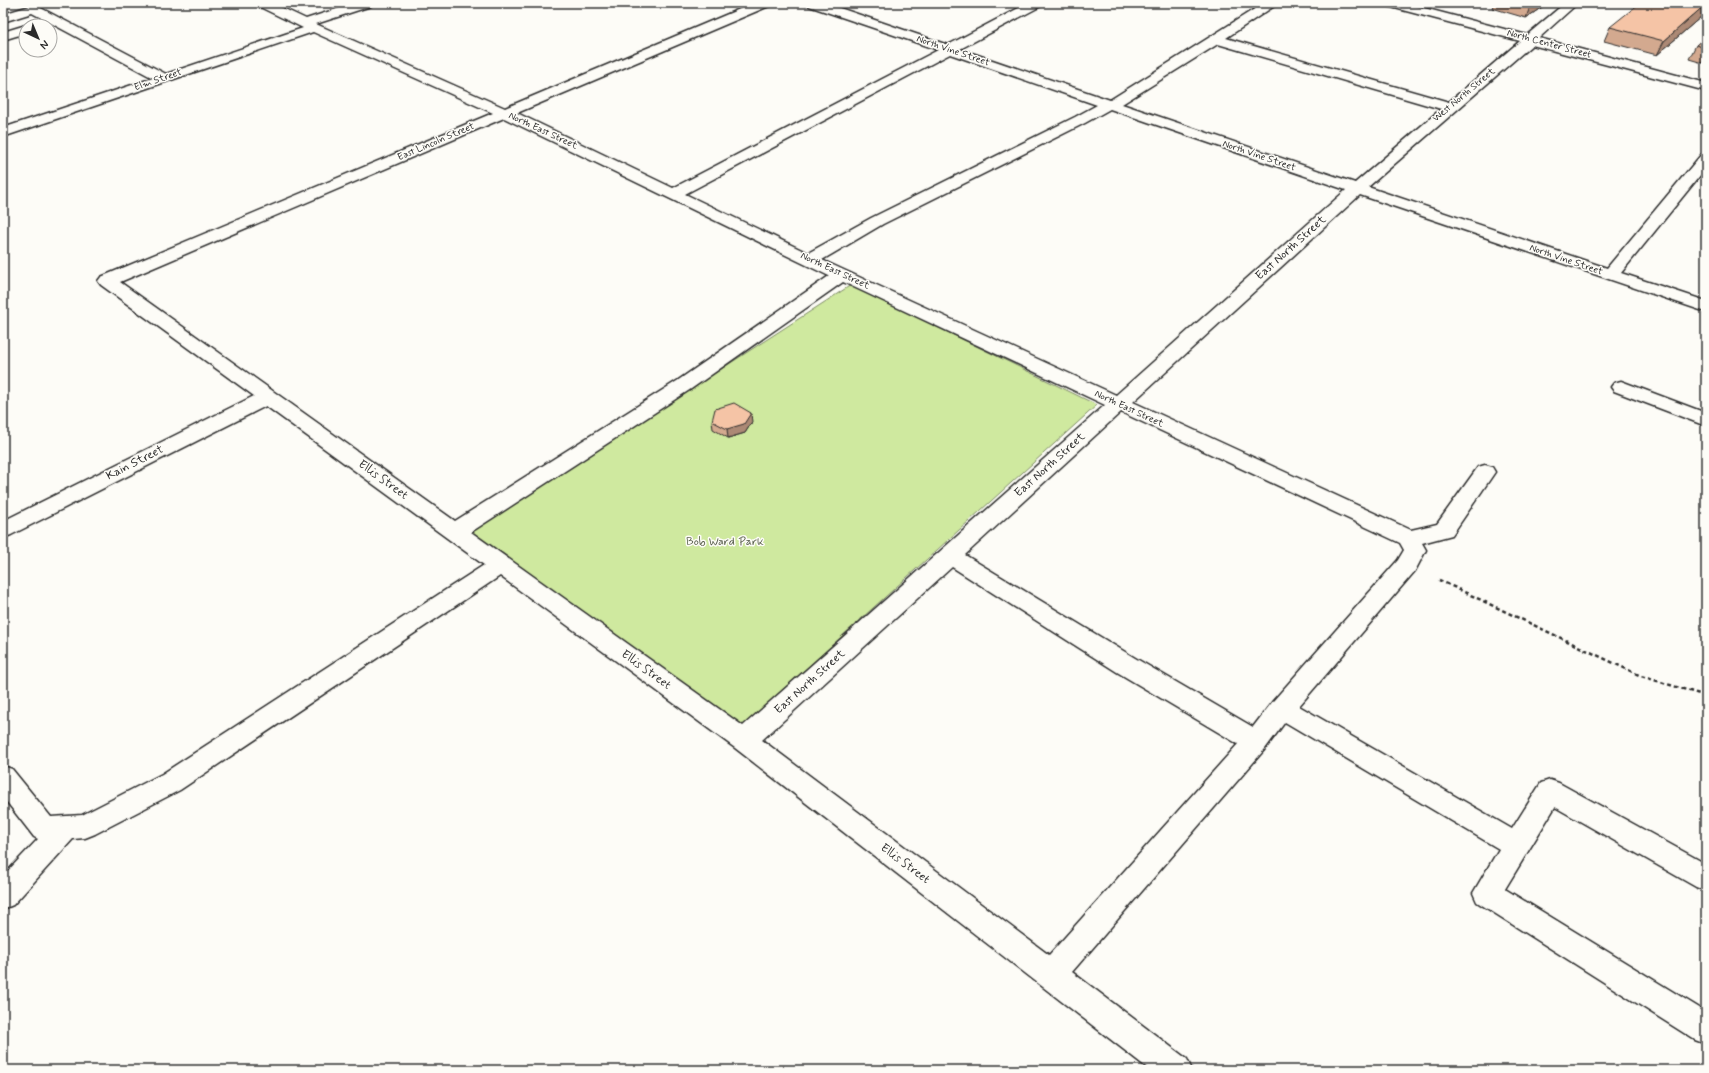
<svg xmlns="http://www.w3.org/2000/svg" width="1709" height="1073" viewBox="0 0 1709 1073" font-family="Mynerve,sans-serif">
  <rect width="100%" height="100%" fill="#fdfcf7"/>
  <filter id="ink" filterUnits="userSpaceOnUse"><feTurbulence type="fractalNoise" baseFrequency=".025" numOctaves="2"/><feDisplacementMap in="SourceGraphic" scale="8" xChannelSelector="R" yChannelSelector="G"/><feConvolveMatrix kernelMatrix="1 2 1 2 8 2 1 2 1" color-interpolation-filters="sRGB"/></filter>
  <g filter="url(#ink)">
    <path fill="#cfe99f" stroke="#7d8a65" d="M851,285L1097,405L734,734L460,538Z"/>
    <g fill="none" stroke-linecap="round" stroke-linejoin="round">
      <defs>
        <path id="minor" d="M256,3H272L306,19L355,3H373L371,6L316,24L505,108L754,3H771L769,6L517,113L673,188L938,50L809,6L807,3H825L948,45L1028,3H1043L1041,6L960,49L1110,100L1264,3H1279L1226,38L1449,102L1520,41L1387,6L1385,3H1405L1527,35L1565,3H1578L1539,38L1706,83V91L1532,45L1368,187L1607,268L1701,155L1706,153V168L1621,273L1706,301V312L1360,195L1133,402L1411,530L1437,524L1478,467L1485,465L1492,467L1495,472L1452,535L1422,543L1426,550L1415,571L1299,706L1512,829L1541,783L1550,780L1559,783L1706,864V891L1696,887L1555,807L1505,889L1706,1012V1044L1695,1040L1477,902L1473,893L1499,849L1285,722L1265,749L1072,972L1187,1059L1192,1070H1150L735,748L500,576L180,790L95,834L85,838L73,839L13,905L3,909V876L38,839L34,837L3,797V766L12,769L51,817L82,815L162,774L484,565L266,406L11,535L3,538V521L254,396L101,285L98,281L101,277L493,113L313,32L3,137V128L153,78L32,13L3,22V14L33,5L37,6L166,74L303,28L258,6ZM1218,44L1441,109L1355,183L1122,104ZM950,54L1097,105L1075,117L871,218L808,253L685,194ZM1110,109L1346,190L1116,395L822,260L883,224L1085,123ZM504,118L829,276L677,381L455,521L120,282ZM843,282L1105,405L743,726L471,532L691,389ZM1121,412L1400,543L1404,550L1398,560L1273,701L1253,727L1135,658L965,555ZM952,567L1117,672L1238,744L1049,955L762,740Z
          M26,25L29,26H26V33L3,40V32Z
          M1621,381L1706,413V426L1614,391L1611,387L1614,383Z"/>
      </defs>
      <use href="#minor" stroke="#2b2b2b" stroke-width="3"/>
      <path stroke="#2b2b2b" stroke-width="2.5" stroke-dasharray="4 3" stroke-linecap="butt" d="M1439,580L1641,676L1706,696"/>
      <use href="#minor" fill="#fdfcf7" fill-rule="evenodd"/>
    </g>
    <path fill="#d3a98f" stroke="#2b2b2b" d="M1494,3H1548L1526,18L1492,8Z
      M1702,16L1657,55L1604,41L1610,27Z
      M1706,37V64L1689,59L1696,45Z
      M712,421L752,422L745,433L728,438L713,429Z"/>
    <path fill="#ac8974" stroke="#2b2b2b" d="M1533,3H1548L1526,18L1531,4Z
      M1706,4V6L1702,16L1657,55L1664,41Z
      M751,413L752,422L745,433L728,438L727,429Z"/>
    <path fill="#f5c4a6" stroke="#2b2b2b" d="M1526,3H1533L1531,4Z
      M1640,3H1706V4L1664,41L1610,27Z
      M1706,37V48L1696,45Z
      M734,403L751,413L744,424L727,429L712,421L715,409Z"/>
  </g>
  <g text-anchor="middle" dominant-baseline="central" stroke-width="3" stroke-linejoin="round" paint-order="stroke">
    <g font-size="10" fill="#2b2b2b" stroke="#fdfcf7">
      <text transform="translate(1549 44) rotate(15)">North Center Street</text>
      <text transform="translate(953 51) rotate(19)">North Vine Street</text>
      <text transform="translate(158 80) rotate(-19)">Elm Street</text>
      <text transform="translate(1464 95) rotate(-40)">West North Street</text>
      <text transform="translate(543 131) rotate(25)">North East Street</text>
      <text transform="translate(436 142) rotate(-23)">East Lincoln Street</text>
      <text transform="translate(1259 156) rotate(19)">North Vine Street</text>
      <text transform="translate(1566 260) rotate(19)">North Vine Street</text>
      <text transform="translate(835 271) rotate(25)">North East Street</text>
      <text transform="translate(1129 409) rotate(25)">North East Street</text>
    </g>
    <g font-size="12" fill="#2b2b2b" stroke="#fdfcf7">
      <text transform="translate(1291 248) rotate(-42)">East North Street</text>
      <text transform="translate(135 463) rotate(-27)">Kain Street</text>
      <text transform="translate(1050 465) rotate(-42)">East North Street</text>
      <text transform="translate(383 480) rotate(36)">Ellis Street</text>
      <text transform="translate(646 670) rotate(36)">Ellis Street</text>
      <text transform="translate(810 682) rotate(-42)">East North Street</text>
      <text transform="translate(905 864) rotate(37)">Ellis Street</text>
    </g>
    <g font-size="12" fill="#545a48" stroke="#fdfcf7">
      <text x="725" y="542">Bob Ward Park</text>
    </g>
  </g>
  <rect width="1709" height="1073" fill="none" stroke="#fdfcf7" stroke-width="16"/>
  <rect x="8" y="8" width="1693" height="1057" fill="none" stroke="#2b2b2b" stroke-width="1.5" filter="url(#ink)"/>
  <g transform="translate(38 38) rotate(136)"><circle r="19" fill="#fdfcf7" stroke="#a9a8a5"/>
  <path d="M0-3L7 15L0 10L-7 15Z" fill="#2b2b2b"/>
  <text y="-6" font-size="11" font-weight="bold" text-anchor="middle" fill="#2b2b2b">N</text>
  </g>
</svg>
